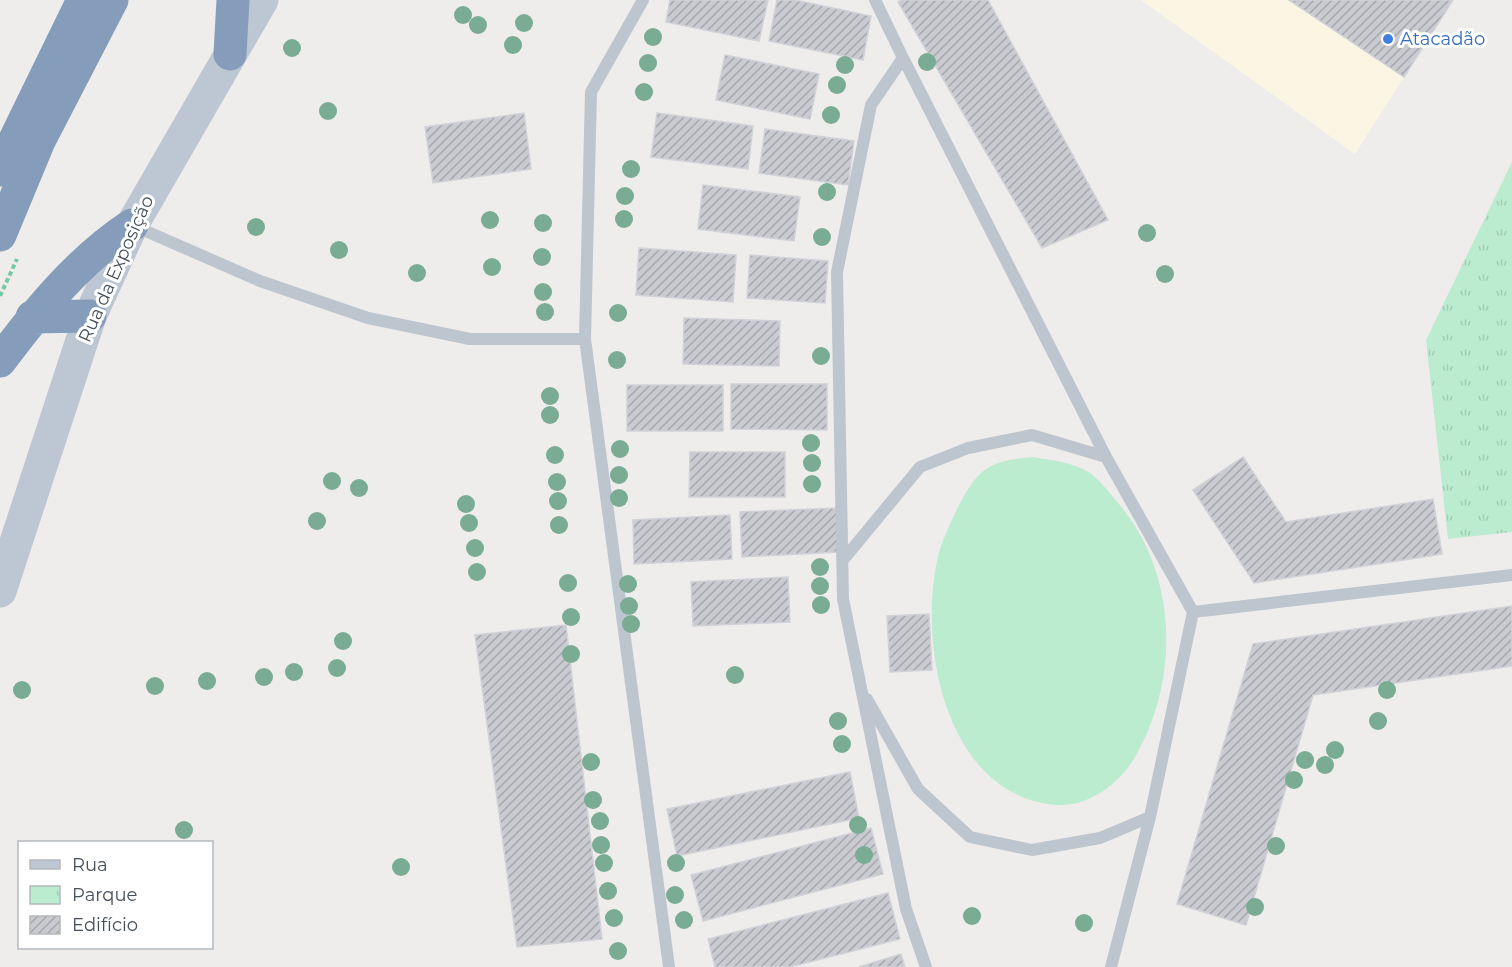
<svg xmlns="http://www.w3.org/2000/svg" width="1512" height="967" viewBox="0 0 1512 967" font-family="Montserrat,sans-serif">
  <defs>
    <pattern id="park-tufts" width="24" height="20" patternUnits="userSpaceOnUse" patternTransform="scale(1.5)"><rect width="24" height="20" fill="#bbeccf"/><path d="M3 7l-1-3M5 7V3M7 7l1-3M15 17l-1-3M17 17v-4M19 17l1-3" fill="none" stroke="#a2ccb4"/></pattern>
    <pattern id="building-hatch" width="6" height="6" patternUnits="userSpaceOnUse" patternTransform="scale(1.5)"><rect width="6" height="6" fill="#c9cbd1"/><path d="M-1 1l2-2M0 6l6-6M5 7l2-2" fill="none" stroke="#a5a7ad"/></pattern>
  </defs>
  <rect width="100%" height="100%" fill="#efecec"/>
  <path fill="#fbf5e4" d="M1141,0H1453L1355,154Z"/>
  <path fill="#bbeccf" d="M1032,457C1050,460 1074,462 1090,473C1101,481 1110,494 1119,504C1178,574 1180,679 1135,757C1121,782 1090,806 1060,805C948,800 918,650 937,561C941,543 949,526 957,509C965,494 975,474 991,466C1003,460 1019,458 1032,457Z"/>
  <path fill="url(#park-tufts)" d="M1512,162V532L1448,539L1426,340Z"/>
  <path fill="url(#building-hatch)" stroke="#d0d2d8" stroke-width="1.5" d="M670,0H768L759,41L666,22Z
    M777,0H795L871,16L863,60L769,41Z
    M901,0H988L1108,220L1042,248L898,2Z
    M1289,0H1453L1404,77Z
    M725,55L819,74L810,119L716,100Z
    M524,113L531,169L433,183L425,127Z
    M657,113L753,126L748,169L651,157Z
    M765,129L854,141L848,185L759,173Z
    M703,185L800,197L794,241L698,229Z
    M639,248L736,255L733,302L636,295Z
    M750,255L828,261L825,303L747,298Z
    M684,318L780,321L779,366L683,364Z
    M731,384H827V430L731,429Z
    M627,385H723V431H627Z
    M690,452H785V497H689Z
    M1243,457L1286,522L1433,499L1442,554L1254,583L1193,490Z
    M837,508L839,552L742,557L740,512Z
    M730,515L732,559L634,564L633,520Z
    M788,577L790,622L693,626L691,582Z
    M1512,606V666L1313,695L1246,925L1177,904L1253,644Z
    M929,614L932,670L890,672L887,616Z
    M566,625L602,939L517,947L475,635Z
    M850,772L859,818L677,856L667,809Z
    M871,828L883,874L703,921L691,875Z
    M888,893L900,939L790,967H715L708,939Z
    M901,954L905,967H859Z"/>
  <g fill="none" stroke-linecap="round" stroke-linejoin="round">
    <path stroke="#74c9a2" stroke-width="4" stroke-dasharray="4.5 3" stroke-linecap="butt" d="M0,296L17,259"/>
    <path stroke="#bdc6ce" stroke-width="12" d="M643,0L591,92L585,339L669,967
      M875,0L903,58
      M132,225L260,281L368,318L470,339H585
      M843,560L920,467L968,448L1032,435L1106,457
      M1193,612L1512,575
      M867,699L918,789L970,837L1032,850L1100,838L1150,817
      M926,967L906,909L843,599L837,272L871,105L903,58L1106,457L1193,612L1150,817L1111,967"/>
    <path stroke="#bdc7d3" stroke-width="33" d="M0,591L90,316L132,225L262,0"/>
    <path stroke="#859dba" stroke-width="33" d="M230,54L233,0
      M0,170L83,0
      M0,235L39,141L112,0
      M32,317L90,316
      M0,361C38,310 79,260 132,225"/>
  </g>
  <g fill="#79ac93">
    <circle cx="463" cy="15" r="9"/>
    <circle cx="524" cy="23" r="9"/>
    <circle cx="478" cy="25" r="9"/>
    <circle cx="653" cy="37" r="9"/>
    <circle cx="513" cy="45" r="9"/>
    <circle cx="292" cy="48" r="9"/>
    <circle cx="927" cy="62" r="9"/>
    <circle cx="648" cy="63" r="9"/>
    <circle cx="845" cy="65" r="9"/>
    <circle cx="837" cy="85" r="9"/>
    <circle cx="644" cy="92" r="9"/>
    <circle cx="328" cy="111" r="9"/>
    <circle cx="831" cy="115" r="9"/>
    <circle cx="631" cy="169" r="9"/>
    <circle cx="827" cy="192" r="9"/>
    <circle cx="625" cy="196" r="9"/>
    <circle cx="624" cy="219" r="9"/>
    <circle cx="490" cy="220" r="9"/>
    <circle cx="543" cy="223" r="9"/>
    <circle cx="256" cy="227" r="9"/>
    <circle cx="1147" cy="233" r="9"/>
    <circle cx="822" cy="237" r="9"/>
    <circle cx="339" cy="250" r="9"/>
    <circle cx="542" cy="257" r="9"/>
    <circle cx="492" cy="267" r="9"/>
    <circle cx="417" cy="273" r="9"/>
    <circle cx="1165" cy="274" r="9"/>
    <circle cx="543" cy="292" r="9"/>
    <circle cx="545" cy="312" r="9"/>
    <circle cx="618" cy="313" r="9"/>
    <circle cx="821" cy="356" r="9"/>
    <circle cx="617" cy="360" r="9"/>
    <circle cx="550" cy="396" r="9"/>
    <circle cx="550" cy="415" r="9"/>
    <circle cx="811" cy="443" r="9"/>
    <circle cx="620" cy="449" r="9"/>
    <circle cx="555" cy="455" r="9"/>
    <circle cx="812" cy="463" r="9"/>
    <circle cx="619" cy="475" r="9"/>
    <circle cx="332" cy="481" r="9"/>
    <circle cx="557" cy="482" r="9"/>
    <circle cx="812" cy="484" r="9"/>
    <circle cx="359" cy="488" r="9"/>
    <circle cx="619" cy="498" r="9"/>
    <circle cx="558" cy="501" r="9"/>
    <circle cx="466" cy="504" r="9"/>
    <circle cx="317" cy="521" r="9"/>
    <circle cx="469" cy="523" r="9"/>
    <circle cx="559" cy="525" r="9"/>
    <circle cx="475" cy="548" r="9"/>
    <circle cx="820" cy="567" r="9"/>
    <circle cx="477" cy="572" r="9"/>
    <circle cx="568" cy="583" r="9"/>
    <circle cx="628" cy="584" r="9"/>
    <circle cx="820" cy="586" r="9"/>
    <circle cx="821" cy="605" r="9"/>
    <circle cx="629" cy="606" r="9"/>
    <circle cx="571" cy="617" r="9"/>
    <circle cx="631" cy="624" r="9"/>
    <circle cx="343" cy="641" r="9"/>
    <circle cx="571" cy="654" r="9"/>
    <circle cx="337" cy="668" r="9"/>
    <circle cx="294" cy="672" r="9"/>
    <circle cx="735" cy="675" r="9"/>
    <circle cx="264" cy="677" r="9"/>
    <circle cx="207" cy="681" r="9"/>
    <circle cx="155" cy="686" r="9"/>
    <circle cx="22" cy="690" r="9"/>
    <circle cx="1387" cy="690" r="9"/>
    <circle cx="838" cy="721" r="9"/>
    <circle cx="1378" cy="721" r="9"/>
    <circle cx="842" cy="744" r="9"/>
    <circle cx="1335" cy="750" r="9"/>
    <circle cx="1305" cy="760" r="9"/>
    <circle cx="591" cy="762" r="9"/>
    <circle cx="1325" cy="765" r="9"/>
    <circle cx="1294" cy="780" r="9"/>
    <circle cx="593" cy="800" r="9"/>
    <circle cx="600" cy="821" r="9"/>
    <circle cx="858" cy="825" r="9"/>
    <circle cx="184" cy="830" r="9"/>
    <circle cx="601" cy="845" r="9"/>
    <circle cx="1276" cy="846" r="9"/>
    <circle cx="864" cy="855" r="9"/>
    <circle cx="604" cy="863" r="9"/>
    <circle cx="676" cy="863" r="9"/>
    <circle cx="401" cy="867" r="9"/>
    <circle cx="608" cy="891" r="9"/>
    <circle cx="675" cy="895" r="9"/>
    <circle cx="1255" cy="907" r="9"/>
    <circle cx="972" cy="916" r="9"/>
    <circle cx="614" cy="918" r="9"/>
    <circle cx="684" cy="920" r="9"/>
    <circle cx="1084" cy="923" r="9"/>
    <circle cx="618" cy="951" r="9"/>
  </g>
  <circle fill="#3f7fe0" stroke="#fff" stroke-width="2" cx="1388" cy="39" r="6"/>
  <g text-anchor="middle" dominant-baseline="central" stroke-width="6" stroke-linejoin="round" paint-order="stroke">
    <g font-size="18" fill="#366cbe" stroke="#fff" text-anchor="start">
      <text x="1400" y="39">Atacadão</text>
    </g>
    <g font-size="18" fill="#454f59" stroke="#fff">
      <text transform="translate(116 269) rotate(-66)">Rua da Exposição</text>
    </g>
  </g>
  <rect x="18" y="841" width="195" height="108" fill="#ffffff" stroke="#b5b9bd" stroke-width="1.5"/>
  <rect x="30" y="860" width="30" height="9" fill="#bdc7d3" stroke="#b5b9bd" stroke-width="1.5"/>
  <text x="72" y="871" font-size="18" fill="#454f59">Rua</text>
  <rect x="30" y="886" width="30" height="18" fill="url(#park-tufts)" stroke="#b5b9bd" stroke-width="1.5"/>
  <text x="72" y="901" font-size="18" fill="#454f59">Parque</text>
  <rect x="30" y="916" width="30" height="18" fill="url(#building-hatch)" stroke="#b5b9bd" stroke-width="1.5"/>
  <text x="72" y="931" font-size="18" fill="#454f59">Edifício</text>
</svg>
